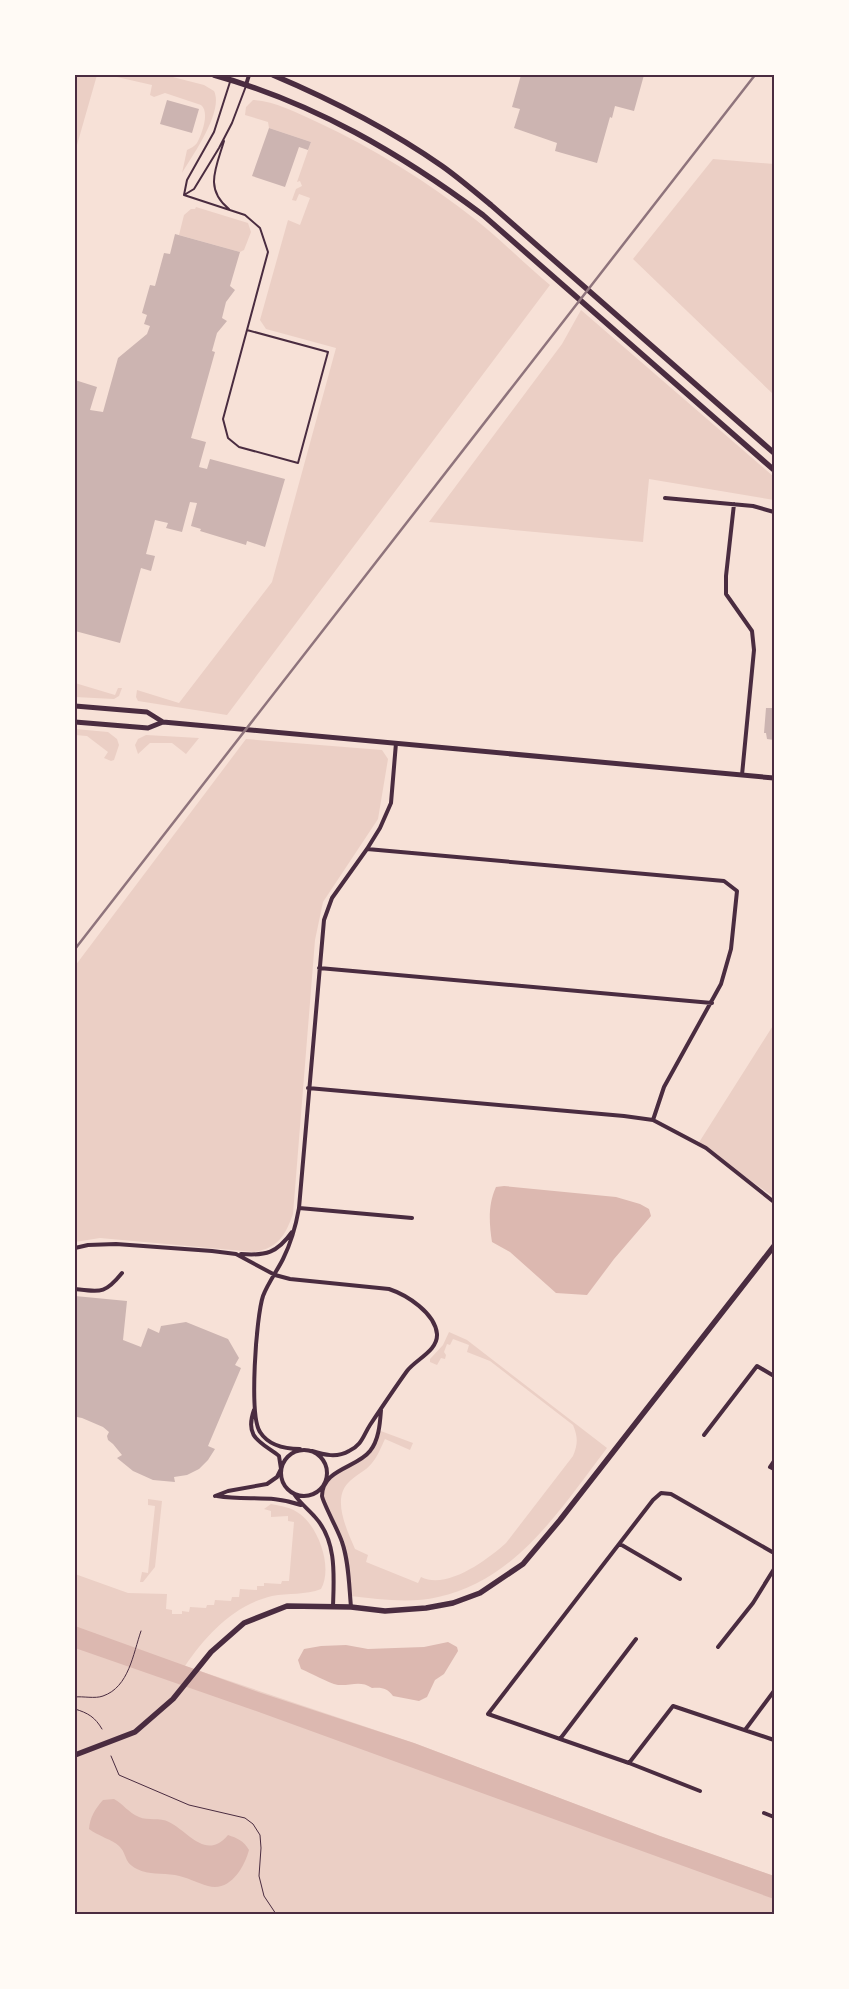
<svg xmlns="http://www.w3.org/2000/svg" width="849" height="1989" viewBox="0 0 849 1989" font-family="'Roboto Serif',serif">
  <rect width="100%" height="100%" fill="#f7e1d7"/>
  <path fill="#ebcfc5" d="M75,75H97L75,152Z
    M108,75H165L204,85L214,91C224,111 193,155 182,173L187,150C191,148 195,146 197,143C202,134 210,112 201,105L165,93L154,97L150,95L152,85Z
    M253,100C275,101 297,113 317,122C373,148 427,181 476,220C501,240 525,264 550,285L227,715L138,701L136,697L137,690L179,703L272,582L336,348L266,329L260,320L288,220L300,225L310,198L299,194L296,201L292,200L296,189L302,186L300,181L297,182L311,142L269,128L268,122L245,115L246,107Z
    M713,159L774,164V395L633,259Z
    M196,207L248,223L251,232L244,250L240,252L179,235L184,215L191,209H195Z
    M581,310L774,477V500L649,479L643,542L429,522L562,344Z
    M75,683L115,695L118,688H122L119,696L114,699L75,697Z
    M75,729L108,732L117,739L119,745L114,760L111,761L104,758L108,752L87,736L75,735Z
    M146,735L199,738L186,754L172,743H150L138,754L135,745L138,739Z
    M246,739L382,750L388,759L378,819L323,902L315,940L293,1214C285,1236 278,1248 254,1252L100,1238L75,1242V966Z
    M774,1024V1197L698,1144Z
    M449,1332L467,1340L607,1448C561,1508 517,1580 438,1597C409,1604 379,1599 350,1596L343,1544L322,1496L325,1486L332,1475L347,1468L370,1451L378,1430L413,1443L410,1450L385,1439C381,1447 378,1456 372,1463C366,1471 355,1475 348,1483C332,1500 347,1530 355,1549L368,1555L366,1562L418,1583L421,1577C447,1590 487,1560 506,1543L573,1456C578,1444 578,1437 573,1425L490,1361L467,1352L469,1345L453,1339L450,1345L447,1344L444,1352L446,1355L445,1359L441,1358L437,1365L430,1362V1359L443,1345Z
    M148,1499L162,1501L155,1567L143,1582H140L142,1572L148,1573L155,1506L148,1505Z
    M271,1504C281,1506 291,1507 300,1514C319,1528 333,1568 321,1589C306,1595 288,1593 272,1596C234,1605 206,1635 185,1666L414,1743L660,1836L774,1876V1914H75V1574L128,1593L167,1594L166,1609L172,1610V1614H182V1611L189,1612L190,1607L206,1608L207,1605H214L215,1600L231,1601L232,1597H239L240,1589L257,1590V1586H264V1583L281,1584L282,1581H289L294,1522L288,1521V1516L271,1517V1511L264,1509Z"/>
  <path fill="#dcb8b0" d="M504,1186L616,1197L640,1204L649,1209L651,1216L614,1259L587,1295L556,1293L510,1252L492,1242C489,1223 488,1204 496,1187Z
    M75,1626L261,1693L414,1743L660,1836L774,1876V1899L253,1710L75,1648Z
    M448,1642L457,1647L458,1651L444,1674L435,1680L427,1697L419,1701L393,1696C387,1688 382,1687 372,1688C360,1680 351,1686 338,1685C328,1683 311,1673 301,1669L298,1660L304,1649L321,1646L346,1645L368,1649L395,1648L424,1647Z
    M114,1799C123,1804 129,1813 139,1817C148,1821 160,1817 169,1822C189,1832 206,1861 228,1835C237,1838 244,1841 249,1850C244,1868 230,1892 208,1886C197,1883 187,1877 175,1875C162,1873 149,1875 137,1869C123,1862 128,1855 119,1846C113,1840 98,1836 89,1829C90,1817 95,1809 103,1800Z"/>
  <path fill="#ccb4b1" d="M521,75H644L634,111L615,106L612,118L610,117L597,163L555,151L557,143L514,128L520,109L512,107Z
    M167,100L199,109L192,133L160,124Z
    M269,128L311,142L308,150L299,147L285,187L252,176Z
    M175,234L240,252L230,286L235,290L226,302L222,318L227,321L217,333L212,351L215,352L191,438L206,442L199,467L207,469L210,459L285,479L265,547L247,541L246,545L200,531L201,529L191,526L197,503L190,502L182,532L166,528L168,523L155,520L146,554L155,556L151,571L141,568L120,643L75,631V380L97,387L90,410L103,412L118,358L147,334L150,326L144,324L147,315L142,313L150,285L155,286L164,253L170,254Z
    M766,708H774V740L767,739L766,733H764Z
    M75,1296L127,1301L123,1340L141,1347L148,1328L159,1333L161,1326L186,1322L228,1339L239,1358L235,1365L241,1368L208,1446L215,1449L208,1460L199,1469L187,1475L174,1477L175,1482L153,1480L133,1471L117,1458L122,1455L113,1444L108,1440L107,1436L109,1432L103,1427L82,1418L77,1417V1420L75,1419Z"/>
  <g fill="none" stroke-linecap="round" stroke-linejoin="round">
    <path stroke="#4a2c40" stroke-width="1" d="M75,1697C83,1696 95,1699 103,1696C129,1687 133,1654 141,1631
      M75,1709C88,1713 95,1717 102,1729
      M111,1756L119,1775L189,1805L245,1818L253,1824L260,1835L261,1848L259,1876L264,1896L276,1914"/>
    <path stroke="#4a2c40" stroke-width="2" d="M224,141C216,168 204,189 229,209
      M184,195L245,215L260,228L268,252L223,419L228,438L239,447L298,463L328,352L247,330
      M184,195L194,189L219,148L232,123L246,86
      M184,195L187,180L214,132L230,82"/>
    <path stroke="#4a2c40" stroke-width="4" d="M246,85L249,75
      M665,498L753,506L774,512
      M734,504L726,576V594L752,631L754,650L742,775
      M367,849L724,881L737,891L731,949L721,984L664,1087L653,1120
      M319,968L712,1003
      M308,1088L624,1116L653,1120L706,1148L774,1202
      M299,1208L412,1218
      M75,1248L88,1245L116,1244L212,1251L236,1254L275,1275L290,1279L389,1289C407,1295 435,1313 437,1334C438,1351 416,1359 407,1371C394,1389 382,1407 370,1425C363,1436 362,1445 349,1451C337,1458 324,1455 312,1451
      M241,1254C266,1256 277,1253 292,1232
      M75,1289C101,1292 105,1294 122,1273
      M704,1435L757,1366L774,1376
      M300,1449C285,1449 269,1446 260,1432C249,1416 256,1317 263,1296C268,1283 277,1271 283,1259C291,1243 296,1225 299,1208L324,920L332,898L367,849L380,828L391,803L396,743
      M281 1473a23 23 0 1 1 46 0a23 23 0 1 1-46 0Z
      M774,1461L770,1467L774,1469
      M294,1494C300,1503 308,1509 315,1517C337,1541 334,1576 333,1606
      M215,1496L228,1491L267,1484L277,1477L281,1469L279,1456C261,1442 244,1438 254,1410
      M217,1496C247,1501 271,1494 301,1505
      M620,1544L680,1579
      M351,1607C349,1586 349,1562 342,1542C339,1532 323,1503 322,1496C322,1469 357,1468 370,1451C379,1440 380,1423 381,1410
      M718,1647L753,1603L774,1569
      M745,1730L774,1691
      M560,1739L636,1639
      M629,1763L673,1706L774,1740
      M700,1791L629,1763L488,1714L653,1500L661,1493L671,1494L774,1553
      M764,1813L774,1817"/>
    <path stroke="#4a2c40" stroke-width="5" d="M75,706L147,712L163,722L774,778
      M75,722L148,728L163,722"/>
    <path stroke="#4a2c40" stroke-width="5.5" d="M214,75C314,103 400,153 483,215L774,470
      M273,75C332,100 389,129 442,166C459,178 475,192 491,205L774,453
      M75,1755L135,1732L173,1699L211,1652L244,1623L287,1606L351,1607L385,1611L426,1608L453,1603L480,1593L523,1564L560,1520L774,1246"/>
    <path stroke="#8f747c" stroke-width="2.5" d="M75,949L755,75"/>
  </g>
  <rect width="849" height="1989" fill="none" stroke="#fffaf5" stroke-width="152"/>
  <rect x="76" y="76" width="697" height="1837" fill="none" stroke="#4a2c40" stroke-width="2"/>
</svg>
